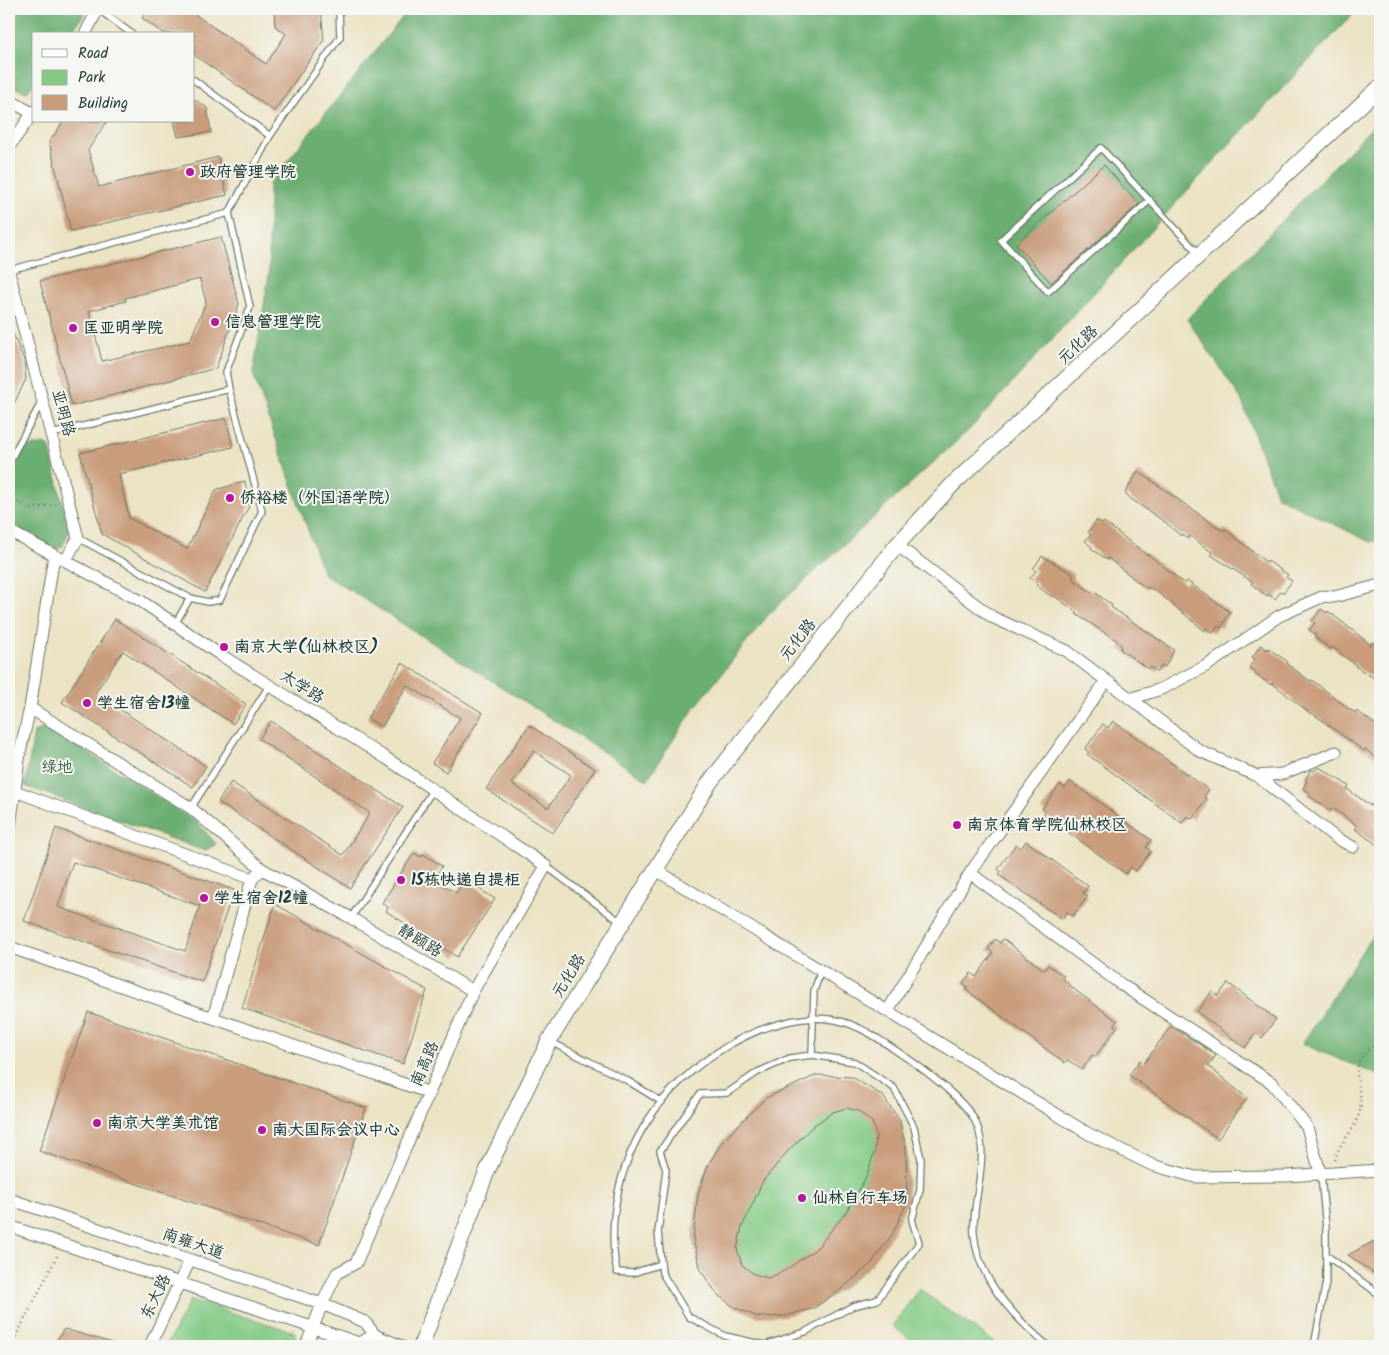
<svg xmlns="http://www.w3.org/2000/svg" width="1389" height="1355" viewBox="0 0 1389 1355" font-family="Kalam,'LXGW WenKai TC',sans-serif">
  <rect width="100%" height="100%" fill="#f6f6f2"/>
  <filter id="ink" filterUnits="userSpaceOnUse"><feTurbulence type="fractalNoise" baseFrequency=".02" numOctaves="2"/><feDisplacementMap in="SourceGraphic" scale="10" xChannelSelector="R" yChannelSelector="G"/><feConvolveMatrix kernelMatrix="1 2 1 2 8 2 1 2 1" color-interpolation-filters="sRGB"/></filter>
  <filter id="wash" filterUnits="userSpaceOnUse"><feTurbulence type="fractalNoise" baseFrequency=".0096" numOctaves="4" result="noise"/><feDisplacementMap in="SourceGraphic" scale="20" xChannelSelector="R" yChannelSelector="G"/><feGaussianBlur stdDeviation="1.12" result="paint"/><feColorMatrix in="noise" values="0 0 0 0 0 0 0 0 0 0 0 0 0 0 0 0 0 1.4 0 .05"/><feComposite in="paint" operator="in"/></filter>
  <g filter="url(#wash)">
    <rect width="100%" height="100%" fill="#ece3c4"/>
    <path fill="#84ca85" stroke="#52845c" d="M817,1075L900,1121L906,1148L907,1202L871,1264L844,1287L814,1308L701,1271L693,1239L698,1194L709,1163L723,1141L766,1098Z
      M919,1289L995,1343L992,1346H920L892,1326Z
      M190,1300L295,1332V1346H166Z"/>
    <path fill="#6bae72" stroke="#457653" d="M9,9H85L83,16L70,34H34V83L27,92L9,86Z
      M409,9H1358L1228,146L973,426L770,613L693,710L647,780L323,573L253,374L269,273V184Z
      M1380,119V540L1370,542L1277,496L1241,399L1187,319Z
      M43,444L49,446L69,531L63,546L56,549L9,523V479L24,448Z
      M48,727L198,823L216,844L205,851L25,786L34,732Z
      M1380,923V1076L1302,1044Z"/>
    <g id="blocks">
      <path fill="#c99c7c" fill-rule="evenodd" d="M148,9H187L266,64L286,34L275,26L274,9H321L324,40L274,111L194,55V34H164L142,18Z
        M194,99L207,108L211,132L178,137L174,121H194Z
        M64,121H107L88,150L99,187L218,157L227,195L71,231L49,142Z
        M1104,165L1139,204L1051,283L1016,244Z
        M221,237L239,304L216,368L72,406L40,281ZM200,279L206,302L190,341L102,361L89,311L126,301L125,298Z
        M9,324L24,360L26,379L9,414Z
        M226,418L233,447L119,474L129,518L187,549L216,490L245,481L249,506L205,592L102,534L80,453Z
        M1138,471L1223,531L1225,529L1267,563L1268,561L1288,575L1286,577L1292,581L1283,593L1281,591L1275,599L1268,594L1267,596L1251,584L1253,582L1211,555L1213,553L1190,536L1188,539L1182,534L1181,536L1165,522L1131,499L1125,493Z
        M1097,520L1103,524L1104,522L1147,555L1148,554L1185,584L1187,581L1230,612L1221,628L1218,626L1213,633L1206,628L1205,631L1156,591L1148,587L1147,589L1108,558L1107,560L1091,548L1092,547L1085,541L1091,534L1088,532Z
        M1042,556L1063,568L1073,574V579L1092,593L1093,591L1112,605L1111,607L1174,650L1165,667L1162,665L1157,672L1150,667L1148,669L1120,649L1122,646L1116,640L1076,614L1078,613L1053,595L1052,597L1036,585L1038,583L1030,578L1036,571L1033,569Z
        M1321,609L1327,613L1328,611L1371,645L1372,642L1380,648V682L1355,666L1356,665L1332,647L1330,649L1315,637L1316,635L1309,630L1315,623L1312,621Z
        M115,619L246,704L233,724L123,651L95,693L206,766L193,787L62,702Z
        M1261,645L1267,650L1268,648L1288,662L1287,664L1310,681L1312,680L1349,709L1356,713L1357,711L1380,728V761L1365,749L1364,751L1312,713L1311,714L1272,683L1271,685L1255,674L1256,672L1249,667L1255,659L1252,657Z
        M402,663L483,713L446,772L432,763L460,718L407,685L382,727L367,718Z
        M271,721L403,807L350,888L218,802L231,782L343,855L370,813L259,739Z
        M1113,721L1209,790L1204,797L1207,799L1192,819L1187,816L1182,823L1087,754L1089,752L1085,749L1103,724L1108,728Z
        M529,725L595,769L553,833L486,789ZM534,751L571,775L548,808L512,784Z
        M1319,767L1349,786L1347,789L1371,806L1372,804L1380,809V847L1355,829L1357,826L1333,808L1331,811L1308,795L1310,793L1303,788L1307,781L1305,779L1311,770L1314,771Z
        M1070,781L1151,840L1146,847L1151,851L1136,871L1131,867L1126,874L1043,814L1045,812L1042,809L1060,784L1065,788Z
        M56,828L234,890L202,982L24,921ZM73,862L200,906L185,951L58,907Z
        M1026,841L1088,886L1083,893L1088,896L1073,916L1067,912L1062,919L999,875L1001,872L998,869L1016,844L1021,848Z
        M414,853L421,857L423,854L442,866L434,879L456,893L465,880L495,899L457,957L386,911L388,907L382,903Z
        M275,904L427,990L403,1064L242,1008Z
        M995,939L1000,943L1003,939L1044,970L1048,965L1064,976L1062,978L1075,990L1117,1021L1114,1025L1117,1027L1095,1057L1092,1055L1082,1070L1068,1060L1065,1063L966,990L968,987L963,983L971,973L976,977L993,953L988,949Z
        M1228,983L1276,1019L1262,1038L1256,1033L1245,1048L1197,1012L1212,991L1218,996Z
        M88,1012L366,1108L319,1245L39,1151Z
        M1171,1026L1216,1055L1208,1066L1247,1098L1218,1139L1129,1075L1140,1060L1144,1063Z
        M817,1075L852,1077L883,1096L900,1121L906,1148L907,1202L893,1233L871,1264L844,1287L814,1308L785,1316L758,1317L734,1307L718,1295L701,1271L693,1239L698,1194L709,1163L723,1141L746,1117L766,1098ZM847,1108L858,1111L872,1122L876,1135L875,1151L866,1177L847,1211L817,1248L786,1270L769,1278L754,1274L742,1265L737,1249L742,1227L763,1181L788,1151L813,1126L833,1112Z
        M1380,1238V1278L1348,1255Z
        M64,1329L113,1343V1346H54Z"/>
    </g>
  </g>
  <g filter="url(#ink)">
    <use href="#blocks" fill-opacity="0" stroke="#677766" stroke-width="1"/>
    <g fill="none" stroke-linecap="round" stroke-linejoin="round">
      <defs>
        <path id="service" d="M98,9L132,34
          M194,80L270,136L229,213
          M270,136L340,37L339,9
          M1150,200L1048,292L1001,240L1101,148L1199,254
          M9,270L229,213L250,307L226,372L229,389
          M52,434L229,389L262,511L220,600L208,602L190,598
          M9,462L41,403
          M78,538L190,598L175,624
          M191,808L269,686
          M546,866L622,923
          M351,918L432,791
          M549,1041L628,1081L662,1102
          M812,1055L855,1062L894,1088L914,1127L921,1159L920,1190L912,1220L919,1243L877,1300L853,1306L805,1332L765,1345L725,1336L689,1317L662,1273L658,1232L666,1170L660,1151L700,1094L727,1093L758,1072L790,1058Z
          M812,1055L814,991L821,970
          M1326,1255L1380,1295
          M661,1264L633,1273L617,1272C606,1221 620,1163 648,1120C683,1065 767,1008 836,1020C864,1026 887,1045 910,1060C931,1075 955,1093 971,1114C995,1148 971,1197 974,1234C978,1280 1015,1318 1048,1346
          M1314,1346L1326,1282V1228L1321,1175"/>
        <path id="minor" d="M85,34L98,9
          M9,100L32,113
          M9,147L34,111
          M9,272L78,538L66,560
          M9,531L141,601L219,654L386,758L546,866L473,991L356,1263L337,1273L322,1304L306,1346
          M897,545L992,617L1067,651L1200,751L1257,776L1336,838L1353,847
          M1130,699L1161,689L1208,665L1279,616L1324,596L1334,597L1380,585
          M30,708L191,808L262,869
          M1257,776L1282,774L1336,752
          M15,791L252,879L262,869L351,918L473,991
          M9,834L20,752L30,708L54,556
          M656,870L1089,1134L1152,1165L1195,1177L1286,1176L1380,1170
          M970,873L1122,985L1272,1083L1307,1127L1321,1175
          M9,947L213,1018L252,879
          M888,1010L970,873L1106,681
          M213,1018L430,1093
          M9,1199L322,1304L365,1322L375,1335L401,1346
          M9,1226L359,1343L375,1335
          M150,1346L190,1260"/>
        <path id="tertiary" d="M421,1346L487,1171L549,1041L710,782L897,545L953,484L1380,87"/>
      </defs>
      <use href="#service" stroke="#677766" stroke-width="8"/>
      <use href="#minor" stroke="#677766" stroke-width="13"/>
      <use href="#tertiary" stroke="#677766" stroke-width="17"/>
      <path stroke="#677766" stroke-width="2.5" stroke-dasharray="1 4" stroke-linecap="butt" d="M9,497L30,509L56,504
        M1335,1160C1338,1145 1351,1134 1357,1120C1371,1089 1336,1065 1380,1043
        M11,1346L58,1254
        M286,1346L294,1333"/>
      <use href="#service" stroke="#fff" stroke-width="5.5"/>
      <use href="#minor" stroke="#fff" stroke-width="11"/>
      <use href="#tertiary" stroke="#fff" stroke-width="15"/>
    </g>
  </g>
  <g fill="#b5179e" stroke="#f6f6f2" stroke-width="2">
    <circle cx="190" cy="172" r="5"/>
    <circle cx="215" cy="322" r="5"/>
    <circle cx="73" cy="328" r="5"/>
    <circle cx="230" cy="498" r="5"/>
    <circle cx="224" cy="647" r="5"/>
    <circle cx="87" cy="703" r="5"/>
    <circle cx="957" cy="825" r="5"/>
    <circle cx="401" cy="880" r="5"/>
    <circle cx="204" cy="898" r="5"/>
    <circle cx="97" cy="1123" r="5"/>
    <circle cx="262" cy="1130" r="5"/>
    <circle cx="802" cy="1198" r="5"/>
  </g>
  <g text-anchor="middle" dominant-baseline="central" stroke-width="4" stroke-linejoin="round" paint-order="stroke">
    <g font-size="16" font-weight="bold" fill="#1f3d34" stroke="#f6f6f2" text-anchor="start">
      <text x="200" y="172">政府管理学院</text>
      <text x="225" y="322">信息管理学院</text>
      <text x="83" y="328">匡亚明学院</text>
      <text x="240" y="498">侨裕楼（外国语学院）</text>
      <text x="234" y="647">南京大学(仙林校区)</text>
      <text x="97" y="703">学生宿舍13幢</text>
      <text x="967" y="825">南京体育学院仙林校区</text>
      <text x="411" y="880">15栋快递自提柜</text>
      <text x="214" y="898">学生宿舍12幢</text>
      <text x="107" y="1123">南京大学美术馆</text>
      <text x="272" y="1130">南大国际会议中心</text>
      <text x="812" y="1198">仙林自行车场</text>
    </g>
    <g font-size="16" fill="#1f3d34" stroke="#f6f6f2">
      <text transform="translate(1078 345) rotate(-43)">元化路</text>
      <text transform="translate(63 413) rotate(75)">亚明路</text>
      <text transform="translate(798 640) rotate(-52)">元化路</text>
      <text transform="translate(302 687) rotate(32)">太学路</text>
      <text transform="translate(420 941) rotate(31)">静颐路</text>
      <text transform="translate(569 976) rotate(-58)">元化路</text>
      <text transform="translate(425 1064) rotate(-67)">南高路</text>
      <text transform="translate(193 1244) rotate(19)">南雍大道</text>
      <text transform="translate(156 1297) rotate(-64)">东大路</text>
    </g>
    <g font-size="16" fill="#386048" stroke="#f6f6f2">
      <text x="57" y="767">绿地</text>
    </g>
  </g>
  <rect width="1389" height="1355" fill="none" stroke="#f6f6f2" stroke-width="30"/>
  <rect x="32" y="32" width="162" height="90" fill="#f6f6f2" stroke="#a0aca6"/>
  <rect x="42" y="49" width="25" height="8" fill="#ffffff" stroke="#a0aca6"/>
  <text x="78" y="58" font-size="15" fill="#1f3d34">Road</text>
  <rect x="42" y="70" width="25" height="15" fill="#84ca85" stroke="#a0aca6"/>
  <text x="78" y="82" font-size="15" fill="#1f3d34">Park</text>
  <rect x="42" y="95" width="25" height="15" fill="#c99c7c" stroke="#a0aca6"/>
  <text x="78" y="108" font-size="15" fill="#1f3d34">Building</text>
</svg>
